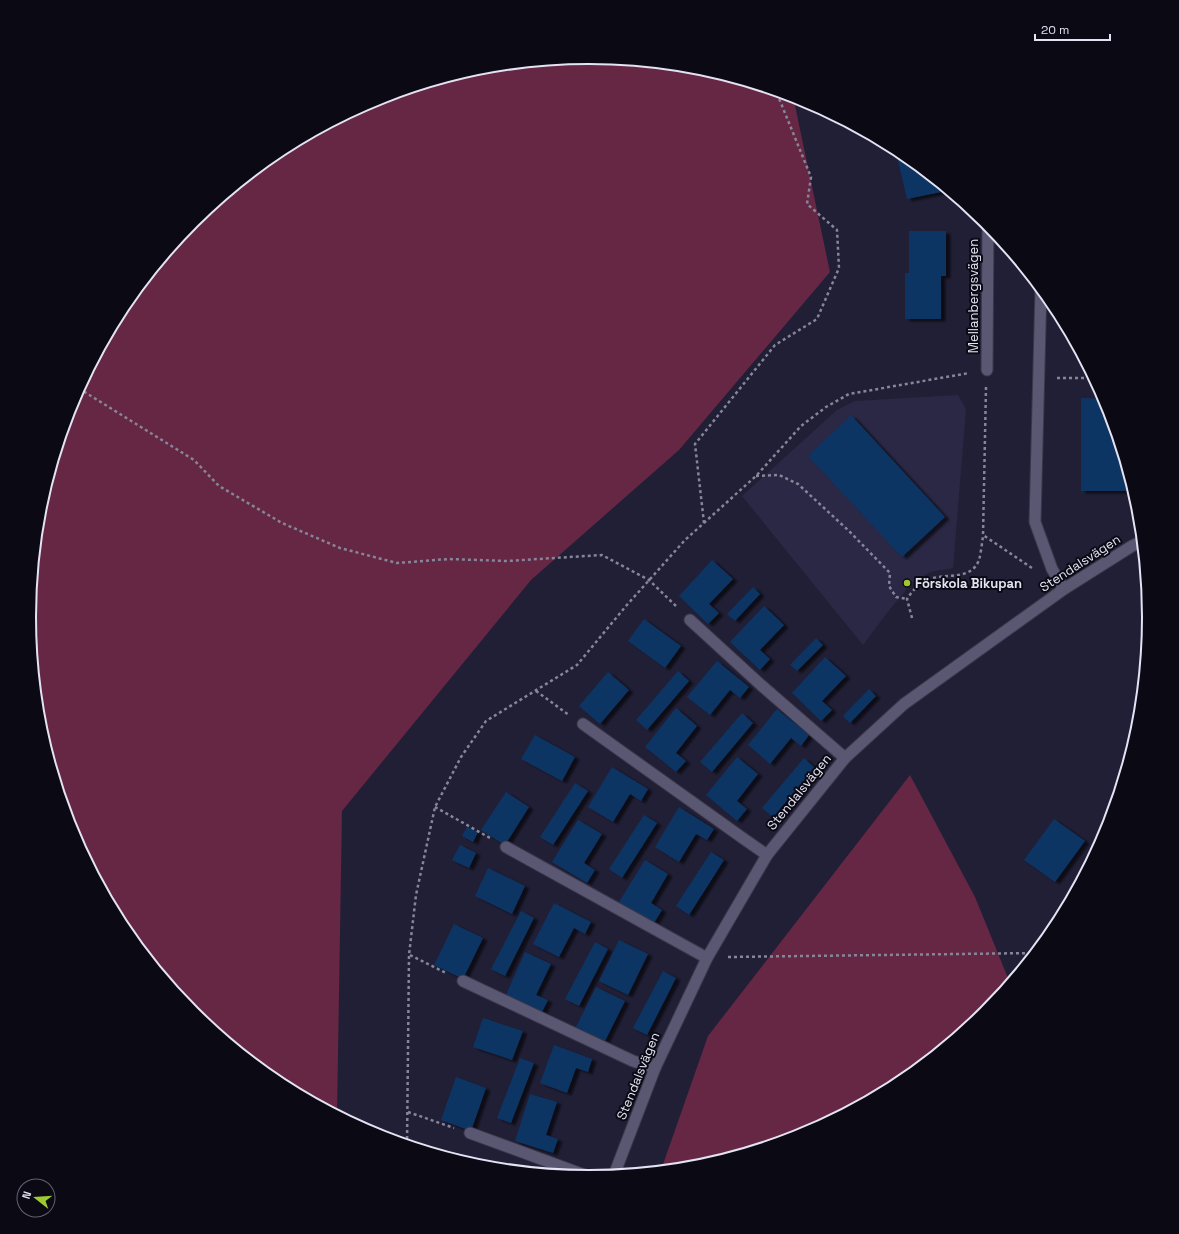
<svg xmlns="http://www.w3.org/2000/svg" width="1179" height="1234" viewBox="0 0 1179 1234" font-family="'Space Grotesk',sans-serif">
  <defs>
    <filter id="shadow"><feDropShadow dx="4.5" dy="2.5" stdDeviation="1" flood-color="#0009"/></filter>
  </defs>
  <rect width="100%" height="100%" fill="#211f36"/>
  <path fill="#2b2845" d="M958,395L966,409L953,568L930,572L913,582L890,609L863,645L742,496L837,410L855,401Z"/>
  <path fill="#652744" d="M590,57L699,67L793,96L830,272L679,450L531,580L342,811L337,1115L278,1083L193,1013L123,928L72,831L40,726L29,617L40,507L72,402L124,305L193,221L278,151L375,99L480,67Z
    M910,775L975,897L1010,983L986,1013L901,1083L804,1135L699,1167L661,1170L708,1036Z"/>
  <path fill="#0e3463" filter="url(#shadow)" d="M895,148L901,151L938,182L941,192L907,199Z
    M909,231H946V276H941V319H905V273H909Z
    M1081,398L1105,399L1107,403L1126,465V491H1081Z
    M851,415L945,517L902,557L808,456Z
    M712,560L733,579L709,604L719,613L708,624L679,596Z
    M753,587L760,594L735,621L727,614Z
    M764,606L784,625L760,650L770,659L760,670L730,642Z
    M644,619L681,646L665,668L628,641Z
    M816,638L823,645L797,671L790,665Z
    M825,657L846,676L822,701L832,710L821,721L792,693Z
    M717,661L749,687L740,698L730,690L710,715L687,697Z
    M678,671L689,681L647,730L636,720Z
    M608,672L629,690L600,724L579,706Z
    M869,689L876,696L850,723L843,716Z
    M676,708L697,726L676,753L686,761L676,772L645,747Z
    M777,709L809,735L801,746L791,738L770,764L748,745Z
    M742,713L753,723L712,772L700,762Z
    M535,735L575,757L562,781L521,759Z
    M737,757L758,774L737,801L747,809L737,821L706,795Z
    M804,758L815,768L773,817L762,808Z
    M612,767L648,789L641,801L630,794L613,822L588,807Z
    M575,783L588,791L553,845L540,837Z
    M506,792L529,807L505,845L481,830Z
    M679,807L714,829L707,840L696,834L679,862L655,847Z
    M644,815L657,823L622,878L609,869Z
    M1054,819L1085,841L1055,882L1024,860Z
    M578,820L602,834L584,863L595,870L587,883L552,862Z
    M467,827L478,832L473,842L462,836Z
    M460,845L476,853L469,868L452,860Z
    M711,852L724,860L689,915L676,906Z
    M645,860L668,874L651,903L662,910L654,923L619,902Z
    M488,868L525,886L512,914L475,896Z
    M554,903L591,922L585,934L574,928L559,957L533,944Z
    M521,911L534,918L505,976L491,969Z
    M454,924L483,938L463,979L434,965Z
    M619,940L648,954L628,995L599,981Z
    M595,942L608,949L579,1006L565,999Z
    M525,952L551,964L536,995L548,1000L541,1014L505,997Z
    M663,971L676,978L647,1035L633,1028Z
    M596,987L625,1001L605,1041L576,1027Z
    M483,1018L523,1031L512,1060L473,1047Z
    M554,1045L592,1059L588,1072L576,1068L567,1093L540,1083Z
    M520,1058L534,1063L511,1123L497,1118Z
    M456,1077L486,1088L471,1131L441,1120Z
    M530,1094L557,1102L546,1135L558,1139L553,1153L515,1141Z
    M458,1153L497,1165L496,1168L480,1167L456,1159Z"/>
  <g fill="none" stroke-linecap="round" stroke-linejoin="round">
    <defs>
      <path id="service" d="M1041,287L1035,522L1052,569L1064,589
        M690,620L761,685L845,758
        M583,724L744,839L767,855
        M506,847L707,958
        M463,981L633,1061L655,1068
        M470,1133L590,1177"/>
      <path id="minor" d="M987,370L988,223
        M614,1175L655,1068L707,958L767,855L845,758L904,704L1064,589L1132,546L1143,541"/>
    </defs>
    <use href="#service" stroke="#3b384b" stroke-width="13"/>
    <use href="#minor" stroke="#3b384b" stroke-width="13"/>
    <path stroke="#878699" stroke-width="2.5" stroke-dasharray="3 3" stroke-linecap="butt" d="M1057,378H1094
      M986,387L983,535L1032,568
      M79,388L83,391L194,460L219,486L282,523L340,548L397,563L449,559L507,561L602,555L649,580L678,608
      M756,476L779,475L798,484L849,531L890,573L889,586L896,597L907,599
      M704,523L695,444L775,345L817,319L839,268L837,230L807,204L811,177L776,91
      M912,618L907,599C912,591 920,582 930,579C946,573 971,581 979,560C981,553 982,543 983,536
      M536,691L569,715
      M435,807L490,838
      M410,955L446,973
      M728,957L1035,953
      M408,1112L454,1128
      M407,1145L409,955L416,895L435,807L461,757L486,721L577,665L626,606L685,540L756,476L801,426L826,407L849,394L969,373"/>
    <use href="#service" stroke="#595772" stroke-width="11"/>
    <use href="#minor" stroke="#595772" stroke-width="11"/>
  </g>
  <circle fill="#9dca30" stroke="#0b0a14" stroke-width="1.5" cx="907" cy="583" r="4"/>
  <g text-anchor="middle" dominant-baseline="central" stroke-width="4" stroke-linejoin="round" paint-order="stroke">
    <g font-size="13" fill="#e4e3f3" stroke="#0b0a14">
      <text transform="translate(973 296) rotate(-90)">Mellanbergsvägen</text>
      <text transform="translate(1080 563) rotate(-33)">Stendalsvägen</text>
      <text transform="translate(799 792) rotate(-51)">Stendalsvägen</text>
      <text transform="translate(638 1076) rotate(-68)">Stendalsvägen</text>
    </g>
    <g font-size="13" font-weight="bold" fill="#e4e3f3" stroke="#0b0a14" text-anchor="start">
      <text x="915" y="583">Förskola Bikupan</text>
    </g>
  </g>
  <path d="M0 0H1179V1234H0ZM36 617a553 553 0 1 1 1106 0a553 553 0 1 1-1106 0Z" fill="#0b0a14" fill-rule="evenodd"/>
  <path fill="none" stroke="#e4e3f3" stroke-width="2" d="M36 617a553 553 0 1 1 1106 0a553 553 0 1 1-1106 0Z"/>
  <g transform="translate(36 1198) rotate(287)"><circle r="19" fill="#0b0a14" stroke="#62616d"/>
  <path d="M0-3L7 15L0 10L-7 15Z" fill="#9dca30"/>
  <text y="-6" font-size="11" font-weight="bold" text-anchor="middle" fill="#e4e3f3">N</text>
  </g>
  <path d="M1035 34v6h75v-6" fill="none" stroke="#e4e3f3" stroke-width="2"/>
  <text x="1041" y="34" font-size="12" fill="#e4e3f3" stroke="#0b0a14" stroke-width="3" paint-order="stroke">20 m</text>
</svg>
